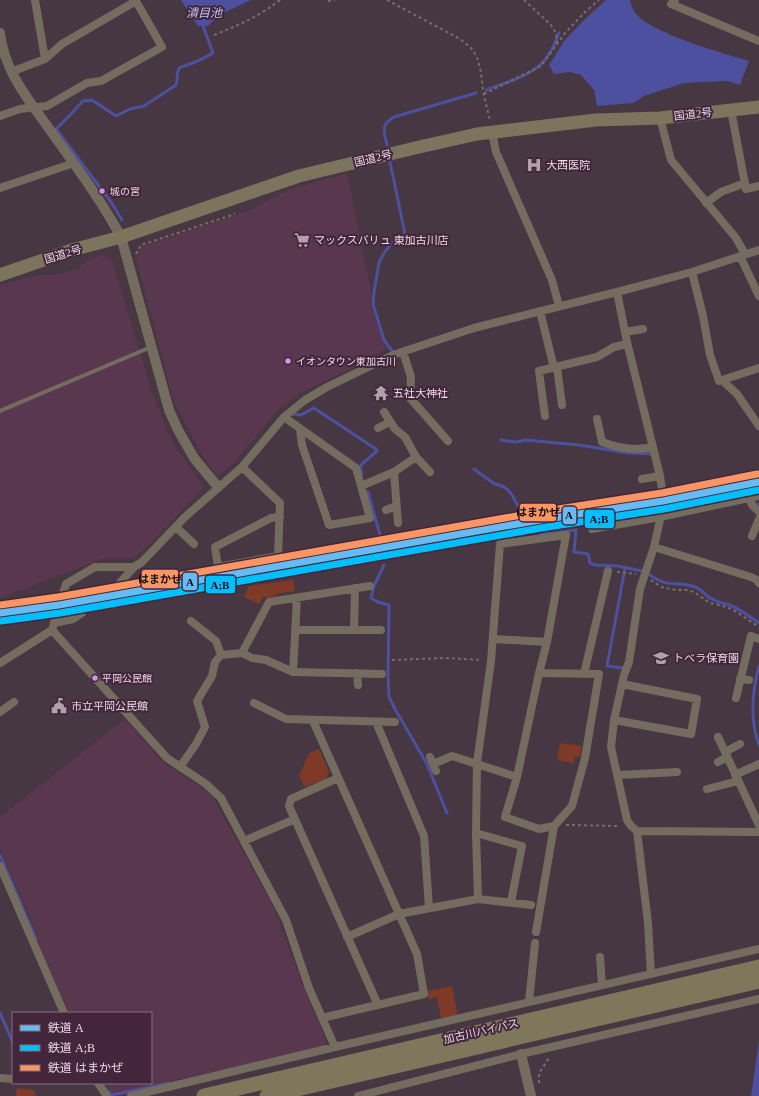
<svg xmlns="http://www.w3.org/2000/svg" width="759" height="1096" viewBox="0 0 759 1096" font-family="'Times New Roman','Noto Sans JP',serif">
  <rect width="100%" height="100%" fill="#473742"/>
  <path fill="#58374f" d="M347,173L372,296L371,305L384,345L388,348L359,365L300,393L278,410L233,464L218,476L207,463L198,447L174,402L136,259L141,247L248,211L290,189Z
    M102,255L112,260L151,389L166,429L178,450L204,487L149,545L133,558H105L0,598V285L38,275H54L77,269L88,260Z
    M125,719L159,758L168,766L204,789L212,796L273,906L300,978L326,1040L325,1044L320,1048L113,1094L104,1083H151V1013H69L42,953L30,917L0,850V817Z"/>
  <path fill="#7f3a27" d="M293,580L295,591L275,594V596L266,598L264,596L259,604L244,597L249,586Z
    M560,743L582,746L580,757L575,756L574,763L557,760Z
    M319,749L329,772L326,779L305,787L299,776L309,753Z
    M452,986L457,1012V1015L441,1018L437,997L429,999L427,991Z
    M17,1088L34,1090L36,1096H16Z"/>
  <path fill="#4c509e" d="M181,0H251L219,15L208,26H198Z
    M606,0H630C631,4 632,8 634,11C648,33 723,53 749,61L740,85L727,81L684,83L644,96L633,103L597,106L594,90L581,75L570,72L554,74L549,65L565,40L583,21Z
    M759,1041V1096H751Z"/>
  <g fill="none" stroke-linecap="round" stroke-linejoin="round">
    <path stroke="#4c509e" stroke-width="3" d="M486,90C502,84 527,77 540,65C549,57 555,44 559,33
      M387,145C384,131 380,125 394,117L476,93
      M390,162L405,234L398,240L391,244L384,253L379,263L374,292L373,304L384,340L393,352
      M122,220L111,202L56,129L71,114L83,101L92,100L116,116L130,109L144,106L176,85C178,80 176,73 179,69C180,67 184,66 187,65C197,62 204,58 213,53L203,26
      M294,414L301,415L314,408L376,449L377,451L363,463L360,467L362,474
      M501,440L516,442L526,440L579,445L628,453L653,454
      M474,469L493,483L504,487L508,490L512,495L519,508L541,534L576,530L574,552L588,554L590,563L595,565L618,566L642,571
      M368,492L382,542
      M757,504H759
      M384,565L374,586L371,598L378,602L389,605L388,675L389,697L395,709L427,764L447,813
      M650,575C669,589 676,580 695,587C702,589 705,596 712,599C718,603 724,603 730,605C740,609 750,617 759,623
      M759,666C752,692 750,720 759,745
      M623,668L607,666L625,568
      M0,855L36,939
      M0,1013L13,1043
      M108,1091L112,1095L169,1083"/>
    <path stroke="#766e67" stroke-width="2" stroke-dasharray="3 3" stroke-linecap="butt" d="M387,0L460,39L471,48L477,57L481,72L483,91L490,121
      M524,0L551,25L556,33L557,43
      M328,1L335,0
      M214,35C239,25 258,17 280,0
      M484,94L541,66L565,33L585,12L599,0
      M136,254L141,245L235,214
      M617,572L636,574
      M651,580L661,587L676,590H687L694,592L710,603L723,606L732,609L759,627
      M392,660L445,658L482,660
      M566,825L620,826
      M539,1083V1073L549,1058"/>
    <path stroke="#746d5f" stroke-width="4" d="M0,411L151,347"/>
    <path stroke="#746d5f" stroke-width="8" d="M35,0L45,59
      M675,0L671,4L759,41
      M731,110L746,189L759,186
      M0,116L20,109L47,106L87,83L101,81L162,47L136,1L62,44L45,59L11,72
      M660,118L671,160L736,238L745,254
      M492,132L496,152L552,280L559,306
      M0,188L74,163
      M706,203L721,192L745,183
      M740,256L759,296
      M692,272L703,316L710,355L719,381L759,368
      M617,292L627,342L660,476L663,496V506L654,547L640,589L629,662L624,675L614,720L611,747L627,820L631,826L637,831L759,832
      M540,311L554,368
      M625,332L643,329
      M403,352L411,377L410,398L448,441
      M557,367L562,405
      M723,381L737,394L759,426
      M384,412L395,429L405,437L416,457L430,472
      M545,416L539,371L597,357L614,347L627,344
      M284,417L356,468L370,518L329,525L302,445L300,429
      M597,419L602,442C618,448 636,451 652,447
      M378,428L390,422
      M242,467L280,503L278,556L218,567L215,547L271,518L280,517
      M394,472L398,523
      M642,479L660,476
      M361,486L394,472L416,457
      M750,498L752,505L759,512
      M386,510L396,506
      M176,527L194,544
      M592,529L660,517L759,496
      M752,536L759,519
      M654,547L751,577L757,580L759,583
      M118,585L134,567
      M191,621L216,641L221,655
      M54,623L73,619L82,613
      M52,630L167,758L206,784L221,798L286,920L309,988L335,1047
      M296,630H381
      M354,630L355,588
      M493,639L547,642
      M242,653L269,602L370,586
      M0,663L52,630L66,584L95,567H134L142,562L185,517L242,467L284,417L305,400L327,387L393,355L474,328L617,292L692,272L759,250
      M293,672L297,598
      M357,673L358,685
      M584,674L608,571
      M740,679L749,680
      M736,698L751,636L759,639
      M254,703L286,719L395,722
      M0,712L14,702
      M614,720L691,734L697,699L622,684
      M313,721L417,954L424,994L322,1018
      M376,722L424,836L429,908
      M718,737L759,825
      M725,752L740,744
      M430,757L436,771
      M718,762L727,757
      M433,764L452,756L517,777
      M180,767L196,744L205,727L197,701L212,676L215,662L221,655L242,653L252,658L266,660L293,672L382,674
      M618,775L677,772
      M735,775L759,764
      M338,778L291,799L289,806L378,1005
      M707,789L738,781
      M637,831L648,923L651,974
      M476,833L522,846L511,902
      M244,841L295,819
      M0,866L64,1013
      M478,899L476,833L477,763L491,661L500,544L566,535L547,642L539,673
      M536,932L554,826L572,806L585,758L599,674L539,673L517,777L505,817L539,829L554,826
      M347,937L399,914L478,899L531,905
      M600,957L602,985
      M529,1002L535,943
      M0,1078L13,1079
      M98,1083L107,1096
      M131,1096L335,1047L759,949
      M358,1096L521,1054L759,999"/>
    <path stroke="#746d5f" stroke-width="10" d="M0,33C4,71 29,100 50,130C75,165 101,200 121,237L169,410L178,430L194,458L218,487
      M521,1054L531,1096"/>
    <path stroke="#7c745c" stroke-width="13" d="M0,275L72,250L121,237L299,176L415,148L477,134L596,120L660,118L759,107"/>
    <path stroke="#7f775c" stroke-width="15" d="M204,1096L759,967
      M267,1096L759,981"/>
    <defs>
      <path id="rail-1" d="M0,613L59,605L540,520L663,501L759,482"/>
      <path id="rail-2" d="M1,621L60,613L541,528L664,509L759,490"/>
      <path id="rail-3" d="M0,605L58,597L539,512L662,493L757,474"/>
    </defs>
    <use href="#rail-1" stroke="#43263b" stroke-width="10"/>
    <use href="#rail-2" stroke="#43263b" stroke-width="10"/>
    <use href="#rail-3" stroke="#43263b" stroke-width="10"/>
    <use href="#rail-1" stroke="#66bbf2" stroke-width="7"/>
    <use href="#rail-2" stroke="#00bfff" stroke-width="7"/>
    <use href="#rail-3" stroke="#fb9564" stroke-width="7"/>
  </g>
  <defs>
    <symbol id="hospital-bare" viewBox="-9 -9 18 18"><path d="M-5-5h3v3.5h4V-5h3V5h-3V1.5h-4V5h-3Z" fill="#b2a0ad" stroke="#43263b" stroke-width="2.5" paint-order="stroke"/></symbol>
    <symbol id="supermarket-bare" viewBox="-9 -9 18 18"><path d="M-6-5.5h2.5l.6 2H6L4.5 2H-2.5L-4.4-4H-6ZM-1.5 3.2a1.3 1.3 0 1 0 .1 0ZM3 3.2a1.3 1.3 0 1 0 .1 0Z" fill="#b2a0ad" stroke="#43263b" stroke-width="2.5" paint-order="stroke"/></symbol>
    <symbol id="temple-bare" viewBox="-9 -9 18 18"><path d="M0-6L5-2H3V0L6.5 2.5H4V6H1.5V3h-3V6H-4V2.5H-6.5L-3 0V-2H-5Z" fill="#b2a0ad" stroke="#43263b" stroke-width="2.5" paint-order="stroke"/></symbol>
    <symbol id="school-bare" viewBox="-9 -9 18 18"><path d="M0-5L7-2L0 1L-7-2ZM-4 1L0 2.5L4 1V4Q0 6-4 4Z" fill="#b2a0ad" stroke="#43263b" stroke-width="2.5" paint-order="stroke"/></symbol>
    <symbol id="civic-bare" viewBox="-9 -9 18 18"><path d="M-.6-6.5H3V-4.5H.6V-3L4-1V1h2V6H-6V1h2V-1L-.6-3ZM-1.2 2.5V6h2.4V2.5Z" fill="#b2a0ad" stroke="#43263b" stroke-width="2.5" paint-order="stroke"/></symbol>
  </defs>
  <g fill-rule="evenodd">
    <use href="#hospital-bare" x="523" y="154" width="22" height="22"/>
    <use href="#supermarket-bare" x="291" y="229" width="22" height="22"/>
    <use href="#temple-bare" x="370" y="382" width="22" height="22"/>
    <use href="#school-bare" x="650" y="647" width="22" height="22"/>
    <use href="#civic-bare" x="48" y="695" width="22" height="22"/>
  </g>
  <g fill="#d193ec" stroke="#43263b" stroke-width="1.5">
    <circle cx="102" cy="191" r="3.5"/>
    <circle cx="288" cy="361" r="3.5"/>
    <circle cx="95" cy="678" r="3.5"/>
  </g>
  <g text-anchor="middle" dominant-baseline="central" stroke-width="4" stroke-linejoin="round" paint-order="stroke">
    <g font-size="10" fill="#ecd9e6" stroke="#43263b" text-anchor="start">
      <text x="110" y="191">城の宮</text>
      <text x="296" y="361">イオンタウン東加古川</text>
      <text x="102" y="678">平岡公民館</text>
    </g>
    <g font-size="11" fill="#ecd9e6" stroke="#43263b">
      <text transform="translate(693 114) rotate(-6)">国道2号</text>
      <text transform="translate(373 158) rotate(-14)">国道2号</text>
      <text transform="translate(63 254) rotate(-17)">国道2号</text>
      <text transform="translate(481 1031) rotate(-13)">加古川バイパス</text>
    </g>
    <g font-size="11" fill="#ecd9e6" stroke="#43263b" text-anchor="start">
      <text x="546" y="165">大西医院</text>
      <text x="314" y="240">マックスバリュ 東加古川店</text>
      <text x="393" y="393">五社大神社</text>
      <text x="673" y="658">トベラ保育園</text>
      <text x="71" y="706">市立平岡公民館</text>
    </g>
    <g font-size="12" font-style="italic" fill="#bdc5f3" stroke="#43263b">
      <text x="204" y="13">潰目池</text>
    </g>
  </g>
  <g stroke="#43263b" stroke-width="1.5">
    <rect x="519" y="503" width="38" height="19" rx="4" fill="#fb9564"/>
    <rect x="562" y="506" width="15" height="19" rx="4" fill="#66bbf2"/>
    <rect x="584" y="509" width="31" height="20" rx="4" fill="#00bfff"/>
    <rect x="141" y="569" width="38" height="20" rx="4" fill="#fb9564"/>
    <rect x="182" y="572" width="16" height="19" rx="4" fill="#66bbf2"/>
    <rect x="205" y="575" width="31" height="19" rx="4" fill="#00bfff"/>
  </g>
  <g font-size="11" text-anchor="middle" font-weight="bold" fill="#111">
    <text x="538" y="516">はまかぜ</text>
    <text x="569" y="519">A</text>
    <text x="599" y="523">A;B</text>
    <text x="160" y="583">はまかぜ</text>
    <text x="190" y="586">A</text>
    <text x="220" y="589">A;B</text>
  </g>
  <rect x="12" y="1012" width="140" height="72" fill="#43263b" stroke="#876e7f"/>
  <rect x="20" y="1025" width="20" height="6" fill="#66bbf2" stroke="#876e7f"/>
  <text x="48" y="1032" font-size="12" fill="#ecd9e6">鉄道 A</text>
  <rect x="20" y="1045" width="20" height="6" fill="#00bfff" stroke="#876e7f"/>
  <text x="48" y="1052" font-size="12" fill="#ecd9e6">鉄道 A;B</text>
  <rect x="20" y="1065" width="20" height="6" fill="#fb9564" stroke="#876e7f"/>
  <text x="48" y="1072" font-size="12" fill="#ecd9e6">鉄道 はまかぜ</text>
</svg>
